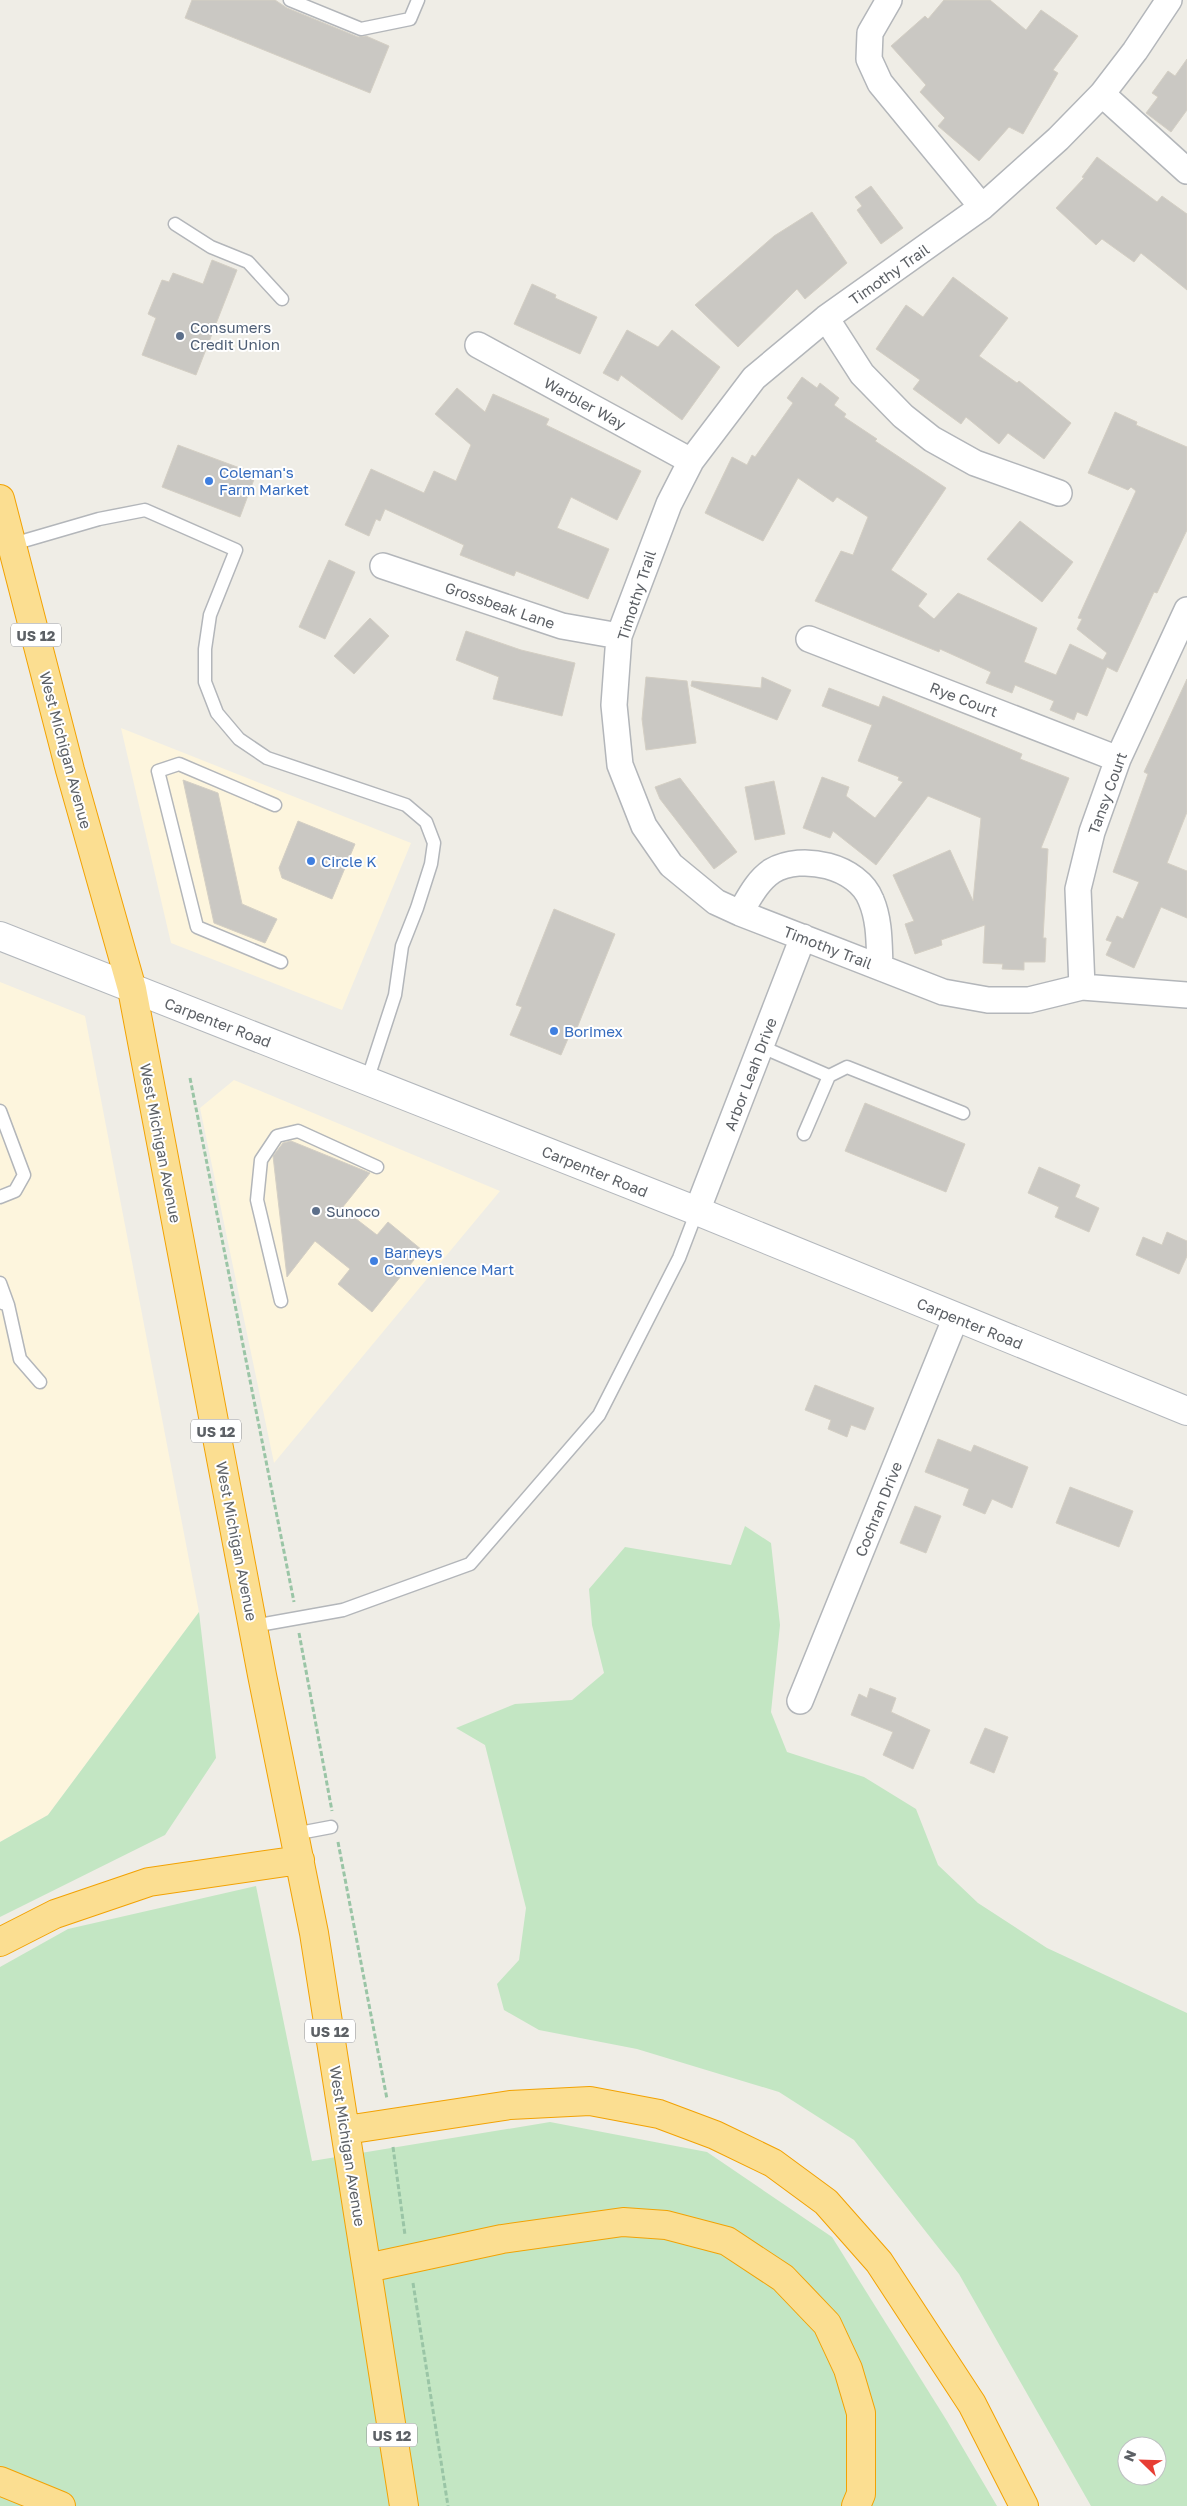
<svg xmlns="http://www.w3.org/2000/svg" width="1187" height="2506" viewBox="0 0 1187 2506" font-family="'Golos Text',sans-serif">
  <rect width="100%" height="100%" fill="#efede6"/>
  <path fill="#fdf5dd" d="M121,728L411,843L342,1010L171,943Z
    M0,982L85,1016L199,1612L48,1815L0,1842Z
    M234,1080L500,1191L274,1463L200,1108Z"/>
  <path fill="#c3e6c3" fill-rule="evenodd" d="M745,1526L771,1543L780,1625L771,1712L787,1752L864,1777L916,1809L938,1865L978,1903L1047,1948L1187,2013V2506H1091L959,2274L854,2140L779,2092L637,2049L539,2030L504,2010L497,1984L519,1960L526,1908L485,1745L456,1728L515,1704L572,1700L604,1673L592,1625L589,1589L625,1547L731,1565ZM1127,2446H1157V2476H1127Z
    M199,1612L216,1758L165,1835L0,1917V1842L48,1815Z
    M256,1886L312,2161L550,2122L707,2152L832,2237L947,2421L997,2506H0V1967L68,1929Z"/>
  <path fill="#cac8c3" stroke="#d4cfc4" d="M192,0H275L287,8L358,37L366,36L389,46L370,93L185,18Z
    M944,0H990L1026,30L1041,10L1078,36L1053,70L1058,73L1023,134L1009,127L979,161L938,126L945,118L920,92L926,85L891,46L925,16L928,19Z
    M1187,59V110L1171,132L1146,113L1158,97L1152,93L1168,71L1175,76Z
    M1097,157L1157,202L1162,196L1187,214V290L1141,253L1134,262L1102,239L1096,245L1056,208L1084,178L1082,177Z
    M871,186L903,228L881,244L857,210L862,206L855,197Z
    M812,212L847,263L805,299L797,289L738,347L695,305L774,236Z
    M212,260L237,270L196,375L142,355L156,318L148,314L162,280L169,282L173,273L203,284Z
    M953,277L1008,318L979,356L1017,383L1019,381L1071,423L1044,459L1008,433L999,444L966,417L961,424L913,389L920,380L876,349L906,305L923,317Z
    M532,284L556,295L555,298L597,317L580,354L514,324Z
    M627,330L658,347L672,330L720,367L682,420L621,375L618,381L603,373Z
    M802,377L817,388L820,383L839,398L834,405L846,414L844,417L877,439L875,441L946,488L891,570L927,594L918,606L934,619L958,593L1037,628L1024,662L1056,675L1070,644L1103,660L1107,653L1077,629L1082,619L1078,618L1136,491L1131,487L1128,490L1088,473L1115,412L1137,422L1136,425L1187,447V530L1157,593L1154,592L1117,672L1107,667L1087,716L1077,712L1074,720L1050,710L1054,701L1015,685L1012,693L986,683L991,672L940,649L939,652L815,601L841,551L853,555L868,517L837,497L833,502L798,478L763,541L705,513L732,457L747,465L752,455L755,457L793,403L787,398Z
    M457,388L485,412L493,394L549,419L546,425L641,471L617,520L571,497L557,528L609,549L588,599L516,571L514,576L460,555L464,545L385,509L380,521L376,519L369,536L345,525L371,469L424,493L434,471L456,481L471,445L435,414Z
    M178,445L256,474L240,517L162,487Z
    M1020,521L1073,562L1042,602L987,559Z
    M329,560L355,572L325,639L299,627Z
    M370,618L389,636L354,674L334,656Z
    M466,631L521,650L575,663L562,716L493,699L499,677L456,660Z
    M646,677L687,681L696,743L646,750L642,719Z
    M762,677L791,690L777,720L691,686L692,681L761,688Z
    M1187,679V812L1167,863L1187,871V918L1161,907L1134,968L1106,955L1112,942L1106,940L1117,916L1123,919L1139,882L1113,872L1148,774L1144,772Z
    M829,688L879,707L883,696L1022,754L1020,759L1069,778L1041,848L1048,849L1043,938H1046L1045,962H1024V970L1002,969L1003,964L983,963L985,925L941,940L942,945L915,954L905,924L914,921L893,875L950,850L973,901L981,818L928,796L876,865L833,831L830,838L803,828L822,777L849,787L846,796L875,818L903,782L898,780L899,777L858,761L872,725L822,706Z
    M680,778L737,852L714,869L660,799L655,787Z
    M183,780L218,793L242,904L277,919L265,943L214,923Z
    M774,781L785,834L755,840L745,787Z
    M298,821L355,844L332,899L282,878L279,868Z
    M554,909L615,934L577,1028L573,1027L561,1055L510,1035L522,1007L516,1005Z
    M865,1103L965,1144L946,1192L845,1151Z
    M291,1141L370,1173L342,1208L377,1235L388,1222L422,1250L372,1312L338,1284L350,1269L315,1241L287,1277L273,1156L283,1143Z
    M1039,1167L1080,1185L1075,1197L1099,1208L1089,1232L1055,1217L1059,1207L1028,1193Z
    M1167,1232L1187,1241V1256L1179,1274L1136,1255L1143,1237L1162,1245Z
    M815,1385L874,1408L865,1430L851,1425L847,1437L828,1429L831,1420L805,1410Z
    M938,1439L971,1452L974,1445L1028,1467L1012,1508L992,1499L985,1514L963,1505L969,1489L925,1472Z
    M1070,1487L1133,1511L1119,1547L1056,1523Z
    M915,1506L941,1516L926,1553L900,1543Z
    M870,1688L896,1698L891,1712L930,1730L913,1769L883,1755L893,1732L851,1715L859,1694L867,1698Z
    M985,1728L1008,1737L994,1773L970,1763Z"/>
  <g fill="none" stroke-linecap="round" stroke-linejoin="round">
    <defs>
      <path id="lane" d="M290,0L361,29L410,19L418,0
        M175,224L211,247L248,262L282,299
        M13,544L99,519L145,510L236,550L210,615L205,649V682L217,713L239,739L267,758L406,805L426,822L434,843L431,864L417,908L402,946L395,995L367,1081
        M275,805L179,764L158,771L197,927L281,962
        M762,1047L829,1076
        M0,1111L24,1175L15,1191L0,1197
        M804,1134L829,1076L847,1067L963,1113
        M0,1283L8,1305
        M281,1301L257,1200L261,1160L277,1136L298,1131L377,1167
        M0,1302L8,1305L20,1359L40,1382
        M253,1626L343,1610L470,1564L599,1415L679,1258L697,1211
        M294,1834L331,1827"/>
      <path id="street" d="M889,0L870,33L869,59L880,83L982,207
        M1169,0L1135,51L1102,94L1058,139L982,207L826,318L754,378L691,461L669,504L619,636L614,705L620,765L644,826L671,865L716,902L740,913L943,992L988,1000H1029L1082,987L1187,995
        M1102,94L1187,171
        M826,318L862,374L903,416L932,439L975,463L1059,493
        M478,345L691,461
        M383,566L562,626L619,636
        M809,639L1118,759
        M740,913C749,898 757,881 772,871C802,853 858,866 871,900C880,921 879,944 880,967
        M1082,987L1078,889L1092,832L1118,759L1187,610
        M697,1211L803,937
        M800,1701L956,1317"/>
      <path id="secondary" d="M0,936L697,1211L1187,1411"/>
      <path id="highway" d="M0,499L70,770L132,989L262,1675L314,1933L404,2506
        M0,1942L55,1914L149,1882L300,1860
        M346,2130L510,2105L590,2101L659,2114L715,2135L773,2163L826,2202L879,2262L972,2404L1024,2506
        M367,2268L502,2239L623,2222L666,2225L727,2241L783,2278L827,2324L848,2369L861,2413V2494L856,2506
        M0,2481L61,2506"/>
    </defs>
    <use href="#lane" stroke="#b3b6ba" stroke-width="15"/>
    <use href="#street" stroke="#b3b6ba" stroke-width="28"/>
    <use href="#secondary" stroke="#b4b8bd" stroke-width="30"/>
    <use href="#highway" stroke="#f2a203" stroke-width="30"/>
    <path stroke="#9ac5a6" stroke-width="3" stroke-dasharray="5 2.5" stroke-linecap="butt" d="M190,1078L294,1602
      M299,1633L332,1811
      M338,1842L387,2099
      M393,2147L405,2235
      M413,2283L448,2506"/>
    <use href="#lane" stroke="#fff" stroke-width="12"/>
    <use href="#street" stroke="#fff" stroke-width="25"/>
    <use href="#secondary" stroke="#fff" stroke-width="28"/>
    <use href="#highway" stroke="#fbde91" stroke-width="28"/>
  </g>
  <g fill="#5c6f8a" stroke="#fff" stroke-width="2">
    <circle cx="180" cy="336" r="5"/>
    <circle cx="316" cy="1211" r="5"/>
  </g>
  <g fill="#3f7fe0" stroke="#fff" stroke-width="2">
    <circle cx="209" cy="481" r="5"/>
    <circle cx="311" cy="861" r="5"/>
    <circle cx="554" cy="1031" r="5"/>
    <circle cx="374" cy="1261" r="5"/>
  </g>
  <g text-anchor="middle" dominant-baseline="central" stroke-width="4" stroke-linejoin="round" paint-order="stroke">
    <g fill="#fff" stroke="#8e9094" stroke-width="1">
      <rect x="11" y="623.5" width="50" height="23" rx="4"/>
      <rect x="191" y="1419.5" width="50" height="23" rx="4"/>
      <rect x="305" y="2019.5" width="50" height="23" rx="4"/>
      <rect x="367" y="2423.5" width="50" height="23" rx="4"/>
    </g>
    <g font-size="14" font-weight="bold" fill="#5d6166">
      <text x="36" y="635">US 12</text>
      <text x="216" y="1431">US 12</text>
      <text x="330" y="2031">US 12</text>
      <text x="392" y="2435">US 12</text>
    </g>
    <g font-size="15" fill="#5d6166" stroke="#fff">
      <text transform="translate(889 274) rotate(-35)">Timothy Trail</text>
      <text transform="translate(585 403) rotate(29)">Warbler Way</text>
      <text transform="translate(636 595) rotate(-72)">Timothy Trail</text>
      <text transform="translate(500 605) rotate(19)">Grossbeak Lane</text>
      <text transform="translate(964 699) rotate(21)">Rye Court</text>
      <text transform="translate(66 750) rotate(75)">West Michigan Avenue</text>
      <text transform="translate(1107 793) rotate(-70)">Tansy Court</text>
      <text transform="translate(828 947) rotate(21)">Timothy Trail</text>
      <text transform="translate(218 1022) rotate(21)">Carpenter Road</text>
      <text transform="translate(750 1074) rotate(-69)">Arbor Leah Drive</text>
      <text transform="translate(161 1143) rotate(79)">West Michigan Avenue</text>
      <text transform="translate(595 1171) rotate(22)">Carpenter Road</text>
      <text transform="translate(970 1323) rotate(22)">Carpenter Road</text>
      <text transform="translate(878 1509) rotate(-68)">Cochran Drive</text>
      <text transform="translate(237 1541) rotate(79)">West Michigan Avenue</text>
      <text transform="translate(348 2146) rotate(81)">West Michigan Avenue</text>
    </g>
    <g font-size="15" fill="#4e5e75" stroke="#fff" text-anchor="start">
      <text x="190" y="327">Consumers<tspan x="190" dy="17">Credit Union</tspan></text>
      <text x="326" y="1211">Sunoco</text>
    </g>
    <g font-size="15" fill="#366cbe" stroke="#fff" text-anchor="start">
      <text x="219" y="472">Coleman's<tspan x="219" dy="17">Farm Market</tspan></text>
      <text x="321" y="861">Circle K</text>
      <text x="564" y="1031">Borimex</text>
      <text x="384" y="1252">Barneys<tspan x="384" dy="17">Convenience Mart</tspan></text>
    </g>
  </g>
  <g transform="translate(1142 2461) rotate(293)"><circle r="24" fill="#ffffff" stroke="#bec0c2"/>
  <path d="M0-4L9 19L0 12L-9 19Z" fill="#e73e34"/>
  <text y="-8" font-size="14" font-weight="bold" text-anchor="middle" fill="#5d6166">N</text>
  </g>
</svg>
